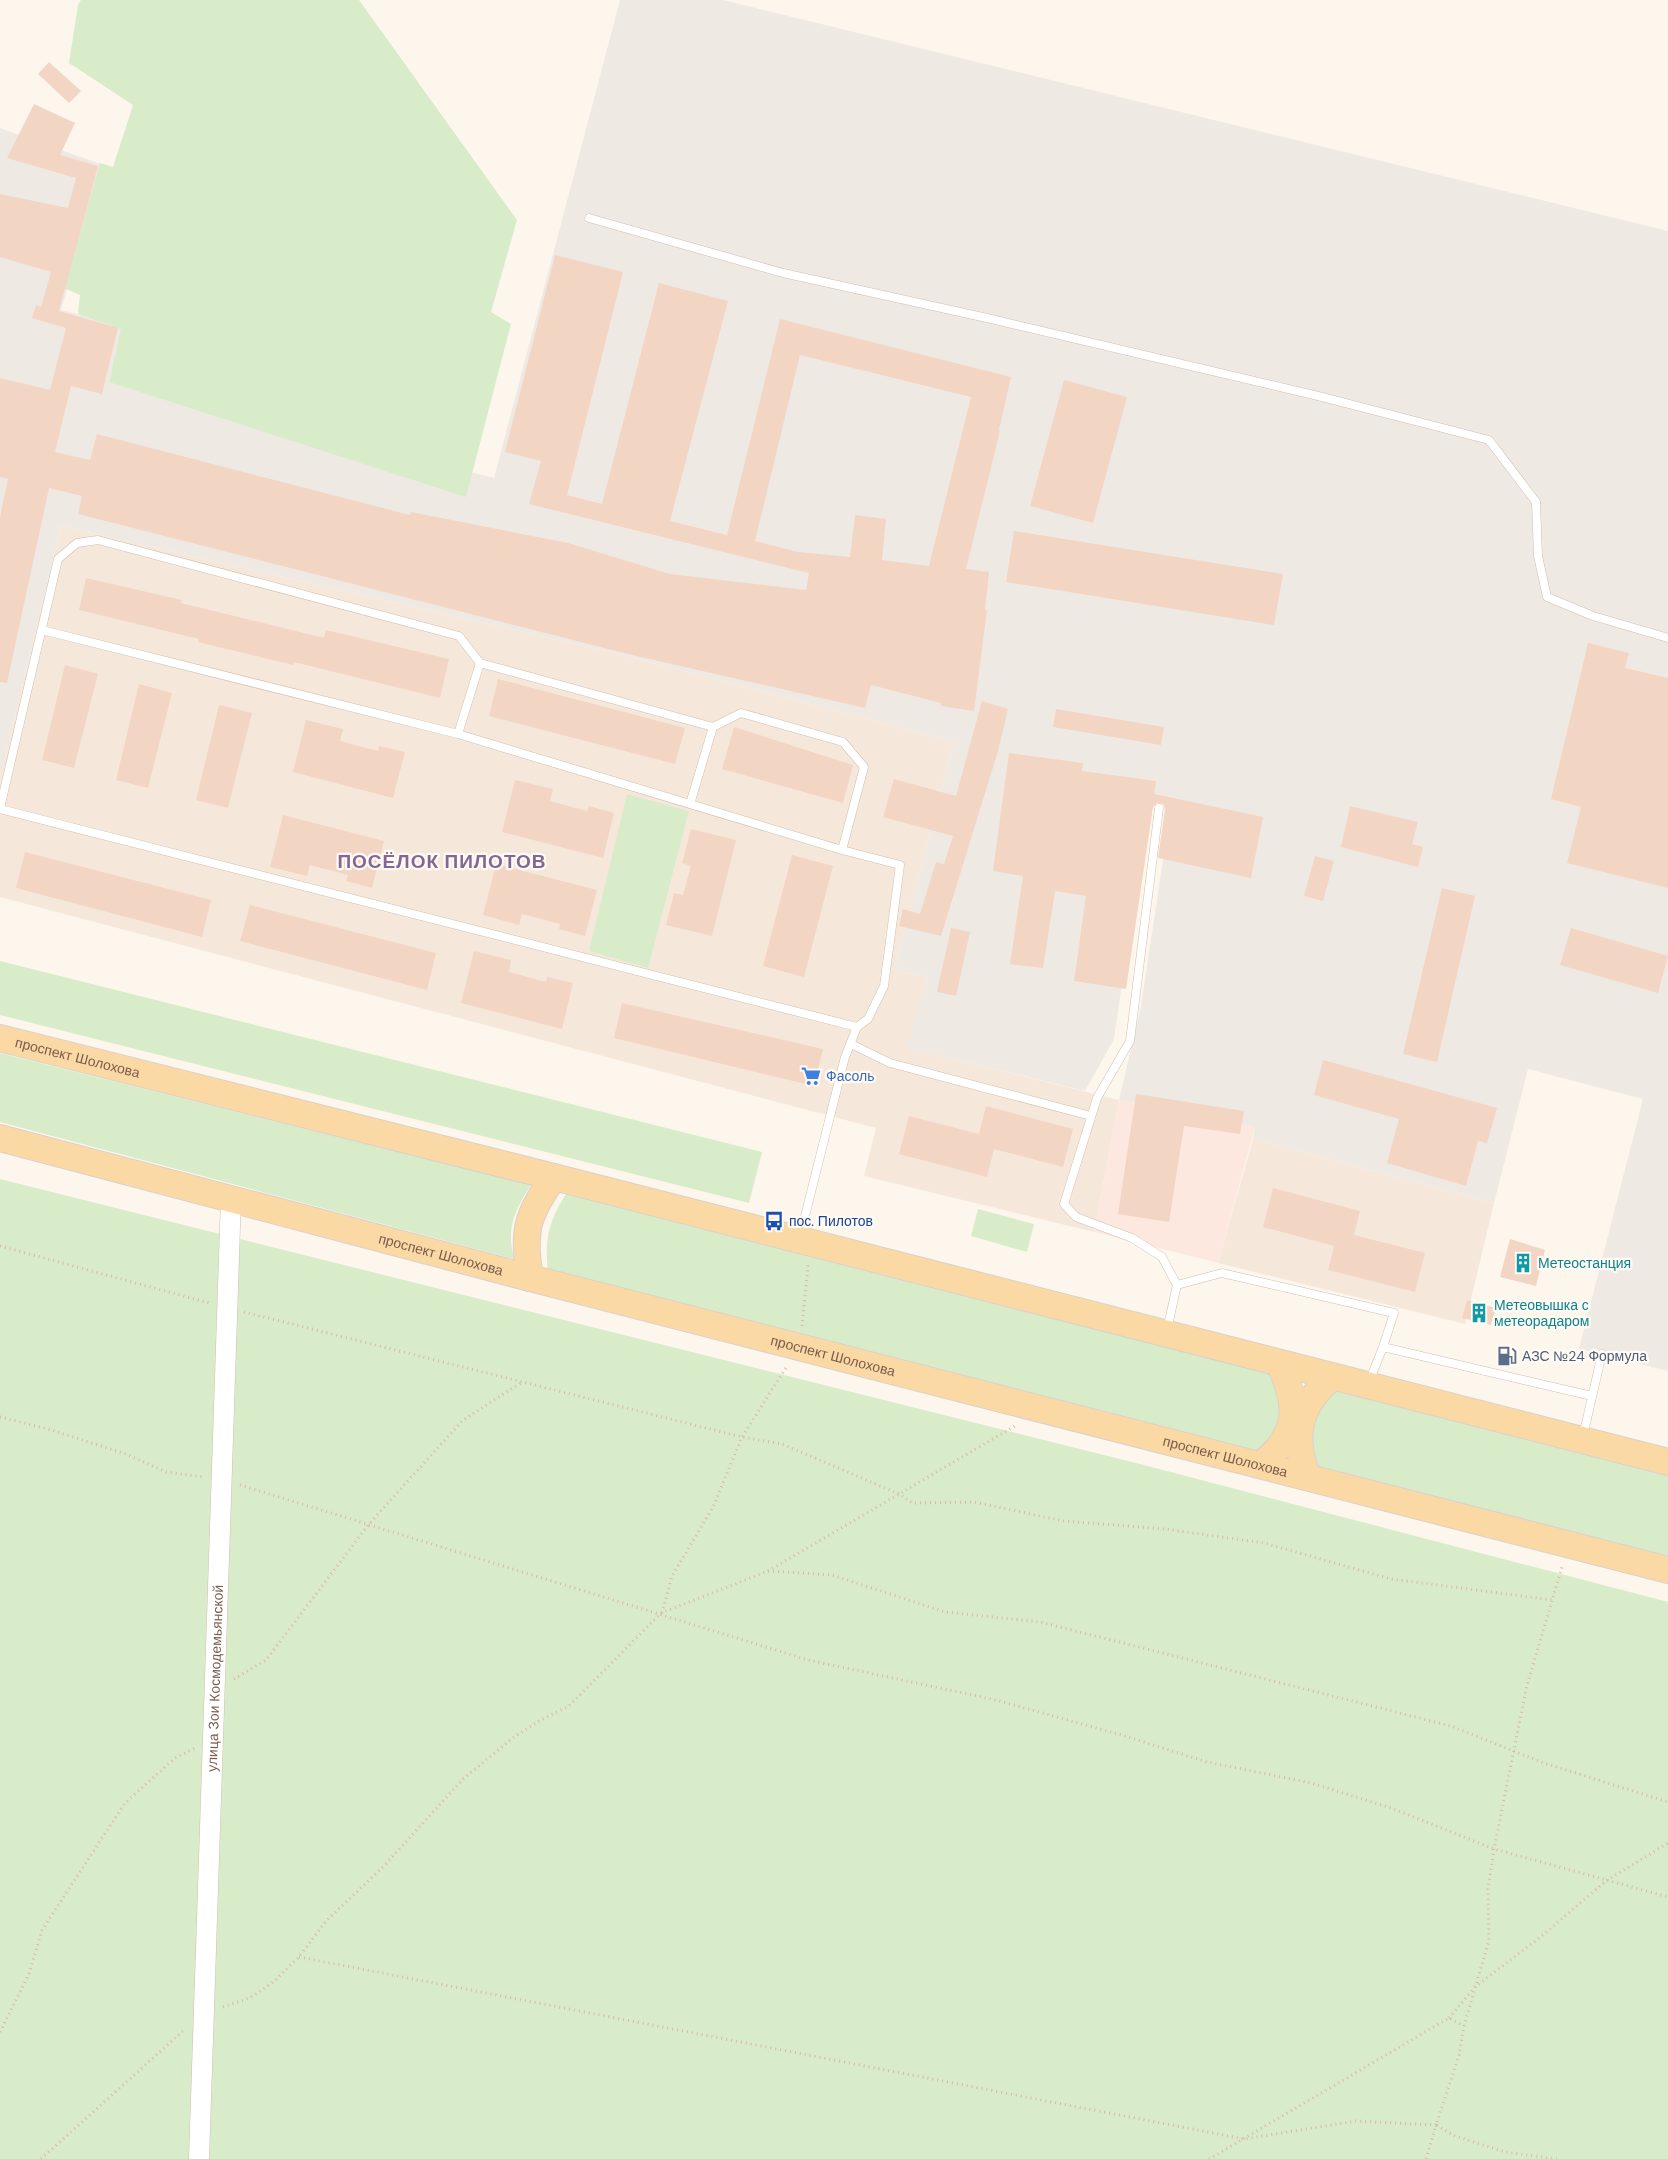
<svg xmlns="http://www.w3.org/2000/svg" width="1668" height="2159" viewBox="0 0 1668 2159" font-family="'DM Sans',sans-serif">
  <rect width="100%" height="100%" fill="#fdf6ec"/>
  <path fill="#f5e8da" d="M61,526L619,654L954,742L894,970L928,977L908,1048L1119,1100L1094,1232L864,1176L876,1128L0,897V778Z
    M1253,1139L1494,1203L1465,1324L1218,1263Z"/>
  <path fill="#fde8e0" d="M1119,1100L1255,1127L1218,1263L1094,1232Z"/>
  <path fill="#efe9e4" d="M620,0H723L1668,231V1371L1579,1349L1643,1099L1528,1069L1494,1203L1253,1139L1255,1127L1119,1100L1141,1006L1172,800L1149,797L1114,1039L1085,1091L907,1048L928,977L894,970L954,742L619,654L61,526L0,778V128L103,165L61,310L124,326L109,381L494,478Z"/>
  <path fill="#d8ecc9" d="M81,0H359L517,220L491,312L511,324L466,497L109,382L121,329L78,314L80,295L64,288L100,163L113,167L133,105L69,63L78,5Z
    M627,794L689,811L648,968L589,951Z
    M0,961L762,1152L749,1203L0,1015Z
    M0,1053L531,1185C514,1211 506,1228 514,1259L0,1122Z
    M0,1179L1140,1464L1668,1602V2159H0Z
    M568,1191L1271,1371C1286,1417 1289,1416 1258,1454L548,1270C544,1238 550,1218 568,1191Z
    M978,1209L1034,1224L1027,1252L971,1236Z
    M1333,1387L1668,1472V1559L1314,1468L1307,1433Z"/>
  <path fill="#f3d5c3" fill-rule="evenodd" d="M49,62L81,91L69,103L38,74Z
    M34,104L75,123L60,155L98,166L59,311L118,328L102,394L71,386L55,452L90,460L97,434L410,515L411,512L568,543L670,574L806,590L809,573L529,504L541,461L505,452L555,255L623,272L567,495L602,504L659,283L728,301L670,521L727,535L780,319L1011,377L999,430L1000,431L966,569L989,572L985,610H987L974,711L941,706V703L871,685L865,708L632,655L78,514L82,496L49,488L7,683L0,682V517L8,479L0,477V378L50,390L66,328L32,318L36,305L41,307L51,272L0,257V194L68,208L76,178L7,158ZM800,355L971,397L929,566L882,560L886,519L855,515L850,557L798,552L755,541Z
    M1064,380L1127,397L1093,523L1030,506Z
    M1014,531L1283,574L1274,625L1006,582Z
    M86,578L182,600L181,603L324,638L326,630L449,659L440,698L294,662L293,665L198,642L199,639L79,610Z
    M1588,643L1629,653L1625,668L1668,678V888L1567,863L1581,807L1551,799Z
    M65,665L98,674L74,768L42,760Z
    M498,679L685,728L675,764L489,716Z
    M139,684L172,693L148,788L116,780Z
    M982,701L1008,709L998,751L941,936L899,926L903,909L920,914L936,862L944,864L953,836L883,817L894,779L956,796Z
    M219,705L252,713L228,808L196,800Z
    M1056,709L1164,727L1161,745L1053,727Z
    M306,720L343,729L340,741L378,751L379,746L405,752L393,798L293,772Z
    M734,727L853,765L843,803L722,769Z
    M1009,753L1083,763L1082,771L1156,781L1154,794L1263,817L1251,878L1158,858L1165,809L1163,804L1157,803L1153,807L1126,989L1074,981L1086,896L1055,891L1043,968L1010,964L1023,876L993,871Z
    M515,780L553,789L550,801L587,811L589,806L614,813L603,858L502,832Z
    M1350,806L1418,822L1412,844L1423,847L1418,867L1341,847Z
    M283,815L384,841L372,888L346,881L348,875L310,865L307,876L270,867Z
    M691,829L736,840L712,936L666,925L674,893L683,895L691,866L682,863Z
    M25,852L211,900L202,937L16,888Z
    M792,855L833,866L804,977L763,966Z
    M1315,856L1334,861L1323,901L1304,896Z
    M496,864L597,890L585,936L559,929L560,924L522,914L519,925L483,915Z
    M1442,888L1475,896L1437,1062L1403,1054Z
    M250,905L436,953L427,990L240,941Z
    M951,928L970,932L956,996L937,992Z
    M1571,928L1668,956L1658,993L1560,965Z
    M474,951L511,960L509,972L546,982L547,977L573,983L562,1029L461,1003Z
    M622,1003L823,1049L814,1086L614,1038Z
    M1323,1060L1497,1108L1487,1143L1478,1141L1466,1186L1387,1163L1399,1119L1314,1095Z
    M1136,1094L1244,1111L1240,1134L1184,1126L1169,1222L1118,1214Z
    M986,1106L1073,1129L1063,1167L994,1149L987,1177L899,1154L909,1116L979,1134Z
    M1273,1188L1360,1211L1354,1235L1425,1253L1415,1292L1328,1270L1334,1246L1263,1227Z
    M1510,1239L1545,1250L1536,1286L1500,1277Z
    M1467,1300L1496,1308L1491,1325L1462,1318Z"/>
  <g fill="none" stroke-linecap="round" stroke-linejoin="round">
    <defs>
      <path id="service" d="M589,218L783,273L987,318L1318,396L1489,440L1536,502L1538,556L1547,597L1593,616L1668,638
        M42,630L458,734L842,850L900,865L884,986L868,1019L857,1027L845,1057L800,1236
        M458,734L480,663
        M690,804L713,727
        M0,808L58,559L77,543L98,540L459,636L480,663L713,727L741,713L843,742L864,767L842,850
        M1159,808L1130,1041L1097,1098L1064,1204L1076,1217L1132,1238L1162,1257L1177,1285L1167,1330
        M0,809L857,1027
        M851,1044L890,1063L1091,1116
        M1177,1285L1222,1273L1394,1313L1383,1347L1369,1382
        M1383,1347L1592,1396
        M1583,1436L1602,1354"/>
      <g id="tertiary">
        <path id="s1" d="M199,2159L231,1197"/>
      </g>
      <g id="primary">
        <path id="s2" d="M0,1038L554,1177L1668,1462"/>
        <path id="s3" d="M0,1138L530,1278L1668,1570"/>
        <path d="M530,1278C522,1231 527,1215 554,1177"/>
        <path d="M1260,1465C1300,1435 1299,1405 1279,1363"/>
        <path d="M1308,1477C1291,1436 1299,1405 1332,1377"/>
      </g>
    </defs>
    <use href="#service" stroke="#d1beb0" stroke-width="9"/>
    <use href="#tertiary" stroke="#d1beb0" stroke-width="21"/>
    <use href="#primary" stroke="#dad1cd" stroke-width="28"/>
    <path stroke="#d9b8a5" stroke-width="3" stroke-dasharray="1 4" stroke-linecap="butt" d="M0,1246L209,1303
      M244,1312L742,1437L782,1444L899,1494L913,1503L974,1502L1064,1521L1165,1529L1264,1543L1391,1579L1553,1600
      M802,1326L808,1265
      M0,1417L48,1429L126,1454L166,1472L205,1477
      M240,1485L808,1660L996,1700L1125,1736L1207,1762L1311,1783L1391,1808L1494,1849L1668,1897
      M768,1571L832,1575L945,1612L1040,1622L1451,1726L1541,1762L1668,1802
      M662,1613L672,1576L713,1507L742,1437L787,1366
      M234,1679L266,1660L369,1524L462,1421L522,1382
      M299,1957L1244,2139L1356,2121L1436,2125L1426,2159
      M223,2007L250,1998L272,1983L299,1957L326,1921L382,1868L463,1779L514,1737L539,1721L569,1706L661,1613L768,1571L1015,1426
      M1449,2018L1475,1987L1543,1935L1606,1881L1668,1843
      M0,2032L29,1974L42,1930L125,1803L175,1758L195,1748
      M41,2159L184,2030
      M1209,2159L1449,2018L1464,2026
      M1557,2159L1505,2152L1455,2136L1436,2125L1459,2055L1464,2026L1489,1940L1488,1889L1494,1849L1527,1685L1563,1564"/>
    <use href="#service" stroke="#fff" stroke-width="8"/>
    <use href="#tertiary" stroke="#fff" stroke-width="20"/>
    <use href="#primary" stroke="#fbd9a5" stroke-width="26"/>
  </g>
  <defs>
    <symbol id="supermarket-bare" viewBox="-9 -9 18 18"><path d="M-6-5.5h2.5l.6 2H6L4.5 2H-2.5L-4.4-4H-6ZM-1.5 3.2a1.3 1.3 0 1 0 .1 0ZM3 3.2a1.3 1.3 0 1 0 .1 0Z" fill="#3f7fe0" stroke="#fffaf3" stroke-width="2.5" paint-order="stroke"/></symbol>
    <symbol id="bus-bare" viewBox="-9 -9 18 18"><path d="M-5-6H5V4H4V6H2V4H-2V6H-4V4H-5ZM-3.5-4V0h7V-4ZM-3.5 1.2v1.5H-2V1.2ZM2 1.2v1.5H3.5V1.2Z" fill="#1a4fb4" stroke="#fffaf3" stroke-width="2.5" paint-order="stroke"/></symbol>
    <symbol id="building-bare" viewBox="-9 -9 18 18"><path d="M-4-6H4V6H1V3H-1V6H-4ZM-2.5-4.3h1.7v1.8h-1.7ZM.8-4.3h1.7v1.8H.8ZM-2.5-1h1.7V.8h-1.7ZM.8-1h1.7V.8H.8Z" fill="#0f9aa8" stroke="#fffaf3" stroke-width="2.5" paint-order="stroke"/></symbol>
    <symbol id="fuel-bare" viewBox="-9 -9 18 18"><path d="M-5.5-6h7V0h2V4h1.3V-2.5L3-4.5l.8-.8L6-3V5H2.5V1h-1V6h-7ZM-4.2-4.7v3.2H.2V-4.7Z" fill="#5c6f8a" stroke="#fffaf3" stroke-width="2.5" paint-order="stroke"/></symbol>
  </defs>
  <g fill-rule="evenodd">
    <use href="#supermarket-bare" x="797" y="1062" width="28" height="28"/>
    <use href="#bus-bare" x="760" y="1207" width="28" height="28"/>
    <use href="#building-bare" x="1509" y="1249" width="28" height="28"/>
    <use href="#building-bare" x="1465" y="1299" width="28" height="28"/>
    <use href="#fuel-bare" x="1493" y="1342" width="28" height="28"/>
  </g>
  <g text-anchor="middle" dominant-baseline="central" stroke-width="4.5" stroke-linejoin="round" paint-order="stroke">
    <g font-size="14" fill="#7a5c4d" stroke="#fffaf3">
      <text stroke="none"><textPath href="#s2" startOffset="80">проспект Шолохова</textPath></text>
      <text stroke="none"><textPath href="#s3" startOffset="456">проспект Шолохова</textPath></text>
      <text stroke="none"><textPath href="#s3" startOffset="861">проспект Шолохова</textPath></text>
      <text stroke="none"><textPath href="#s3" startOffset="1266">проспект Шолохова</textPath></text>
      <text stroke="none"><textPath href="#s1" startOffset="481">улица Зои Космодемьянской</textPath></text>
    </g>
    <g font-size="14" fill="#366cbe" stroke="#fffaf3" text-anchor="start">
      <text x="826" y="1076">Фасоль</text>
    </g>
    <g font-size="14" fill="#164399" stroke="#fffaf3" text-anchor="start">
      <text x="789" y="1221">пос. Пилотов</text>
    </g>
    <g font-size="14" fill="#0d838f" stroke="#fffaf3" text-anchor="start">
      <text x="1538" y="1263">Метеостанция</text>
      <text x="1494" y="1305">Метеовышка с<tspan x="1494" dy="16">метеорадаром</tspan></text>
    </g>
    <g font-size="14" fill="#4e5e75" stroke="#fffaf3" text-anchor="start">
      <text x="1522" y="1356">АЗС №24 Формула</text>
    </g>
    <g font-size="19" font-weight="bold" letter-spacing="1" fill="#846695" stroke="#fffaf3">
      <text x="442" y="861">ПОСЁЛОК ПИЛОТОВ</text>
    </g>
  </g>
</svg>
